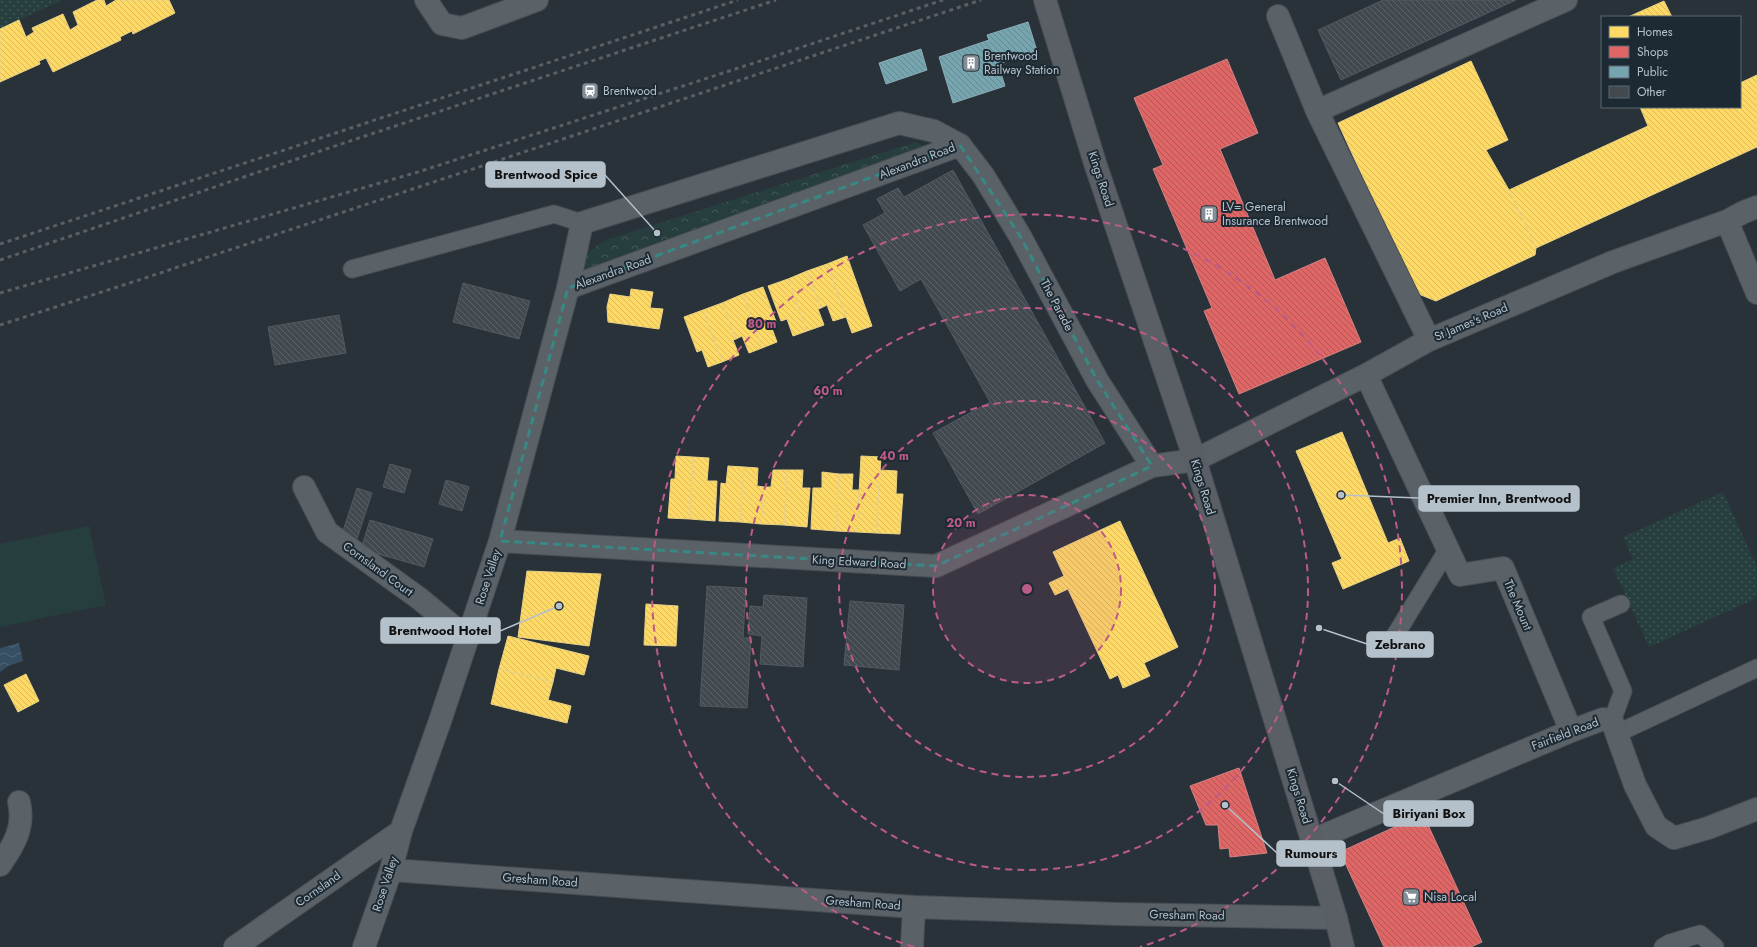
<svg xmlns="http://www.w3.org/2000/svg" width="1757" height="947" viewBox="0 0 1757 947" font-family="Jost,sans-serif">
  <defs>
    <pattern id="grass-dots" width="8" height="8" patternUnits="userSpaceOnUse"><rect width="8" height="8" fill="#273e3f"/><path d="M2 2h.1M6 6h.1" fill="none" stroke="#445859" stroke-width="1.8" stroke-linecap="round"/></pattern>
    <pattern id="forest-crowns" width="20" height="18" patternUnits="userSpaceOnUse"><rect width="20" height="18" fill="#273e3f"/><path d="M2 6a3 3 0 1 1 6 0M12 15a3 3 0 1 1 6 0" fill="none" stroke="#445859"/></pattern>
    <pattern id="water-waves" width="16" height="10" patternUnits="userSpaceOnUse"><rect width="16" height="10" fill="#374f63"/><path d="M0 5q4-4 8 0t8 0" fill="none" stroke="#526778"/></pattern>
    <pattern id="homes-back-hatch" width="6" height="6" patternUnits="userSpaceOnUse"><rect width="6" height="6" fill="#ffd966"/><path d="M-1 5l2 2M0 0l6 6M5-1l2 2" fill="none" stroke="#d7b95e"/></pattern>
    <pattern id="shops-back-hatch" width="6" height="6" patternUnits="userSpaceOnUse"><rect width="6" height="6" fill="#e06666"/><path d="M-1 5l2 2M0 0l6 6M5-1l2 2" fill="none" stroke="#ad595a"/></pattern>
    <pattern id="public-back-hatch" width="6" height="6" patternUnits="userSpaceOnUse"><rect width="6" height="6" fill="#76a5af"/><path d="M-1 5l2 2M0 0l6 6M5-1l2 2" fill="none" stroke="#668a92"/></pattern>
    <pattern id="building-back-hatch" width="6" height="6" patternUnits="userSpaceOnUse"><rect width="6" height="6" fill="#42494f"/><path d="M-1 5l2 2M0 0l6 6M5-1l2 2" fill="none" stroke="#5b6167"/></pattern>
  </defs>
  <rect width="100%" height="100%" fill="#2a3239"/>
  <path fill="url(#grass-dots)" d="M0,0H62L0,29Z
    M1723,492L1757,567V598L1649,647L1613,568L1633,559L1623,537Z"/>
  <path fill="url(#forest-crowns)" d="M916,142L923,146L585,269C585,251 594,247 609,239Z"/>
  <path fill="#273e3f" d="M89,526L106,605L0,627V544Z"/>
  <path fill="url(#water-waves)" d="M19,643L23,661L8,666L0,672V648Z"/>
  <path fill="url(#homes-back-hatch)" stroke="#e8d284" d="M97,0H104L106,6L116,0H169L175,13L133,34L132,31L120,37L121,40L53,72L46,58L39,61L40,64L0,82V29L19,20L26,37L34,32L32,28L63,14L70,30L78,25L73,12Z
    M1664,1L1672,17H1628Z
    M1471,61L1508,140L1486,150L1509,190L1536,248L1535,255L1436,301L1416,293L1338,123Z
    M1757,75V147L1536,248L1509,190L1648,126L1640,107H1740V83Z
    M847,256L872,326L852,333L827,264Z
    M827,264L846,317L833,321L827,305L821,308L807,271Z
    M807,271L821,308L818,309L824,325L807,331L788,279Z
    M788,279L807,331L793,336L787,319L781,321L768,286Z
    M763,287L777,324L771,326L777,342L762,348L743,294Z
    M631,289L653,292L650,308L663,309L659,329L608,322L607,307L610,294L630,297Z
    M743,294L762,348L749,353L742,336L736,339L722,303Z
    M722,303L736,339L733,340L739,355L722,362L703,310Z
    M703,310L722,362L708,367L702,350L697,352L684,317Z
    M1342,432L1388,543L1400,538L1409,561L1343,589L1332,563L1342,559L1296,451Z
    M676,456L693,457L690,519L668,518L671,479H675Z
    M861,456L881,457L876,533L857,532Z
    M693,457L709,458L707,481H717L715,521L690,519Z
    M728,466L744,467L740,522L719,521L721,483L726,484Z
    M744,467L758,468L757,486L764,487L761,524L740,522Z
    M773,470H787L784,525L761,524L764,487H771Z
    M787,470H803L802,488H810L807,527L784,525Z
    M880,470L897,471L896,494H903L900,534L876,533Z
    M822,472L839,474L836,531L811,529L813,488H822Z
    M839,474H853L852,490H859L857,532L836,531Z
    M1120,521L1178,647L1144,663L1150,676L1123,688L1118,675L1110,679L1068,589L1055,595L1049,583L1064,576L1053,552Z
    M527,571L601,574L589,646L518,637Z
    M646,604L678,606L676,646L644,645Z
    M508,636L589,656L584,675L556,668L553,682L499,669Z
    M499,669L553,682L548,700L571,706L567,723L491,704Z
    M26,674L39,701L18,712L4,685Z"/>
  <path fill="url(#shops-back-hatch)" stroke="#d38184" d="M1227,59L1258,133L1220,149L1275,280L1325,258L1361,342L1239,394L1204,311L1212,308L1153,169L1163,165L1134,98Z
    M1239,768L1267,853L1230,857L1229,848L1220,849L1218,825H1206L1190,786Z
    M1423,814L1482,942L1471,947H1384L1340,852Z"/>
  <path fill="url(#public-back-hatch)" stroke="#89adb7" d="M1028,22L1037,51L998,64L1005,86L953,103L939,57L989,40L987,35Z
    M921,49L927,70L886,84L879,63Z"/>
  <path fill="url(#building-back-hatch)" stroke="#525a61" d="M1383,0H1516L1341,80L1318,30Z
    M953,170L1105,443L978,514L933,433L990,402L921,279L900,291L863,225L885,213L877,199L898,188L904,197Z
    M463,283L530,301L519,339L453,322Z
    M339,315L346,353L275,365L268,327Z
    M390,464L411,470L404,493L383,487Z
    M446,480L469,487L462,511L439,504Z
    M357,488L372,493L357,539L342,534Z
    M370,520L433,539L424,567L361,549Z
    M707,586L746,588L743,638H751L747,708L700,706Z
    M764,595L807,598L803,667L760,664L762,636L748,634L750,606L763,607Z
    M850,601L904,605L899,670L844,665Z"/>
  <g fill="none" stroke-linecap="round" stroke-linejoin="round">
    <defs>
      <path id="lane" d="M352,269L554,214L582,223
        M1388,647L1448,549
        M1612,721L1623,691L1591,617L1621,604
        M1616,734L1757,668
        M1663,947L1670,943L1700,934L1715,947"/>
      <path id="street" d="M426,0L442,24L462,28L537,0
        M1278,16L1317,111L1429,340
        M1317,111L1566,0
        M1727,221L1757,293
        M568,288L960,145
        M1366,375L1460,575L1503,568L1571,731
        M304,487L327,532L420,599L468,639
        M500,541L936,566L1152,466L1195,460L1366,375L1429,340L1613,262L1727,221L1744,212L1757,207
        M1313,840L1571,731L1603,719L1612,721L1635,785L1656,826L1674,838L1708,828L1757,809
        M0,865C14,845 25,827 19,802
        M391,870L914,907L1117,914L1336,918
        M235,947L401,831
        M364,947L391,870L401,831L440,721L500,541L568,288L582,223L899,123L934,131L960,145L983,175L1020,236L1097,380L1152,466
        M912,947L914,907"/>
      <path id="secondary" d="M1045,0L1095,163L1195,460L1336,918L1343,947"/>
    </defs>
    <use href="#lane" stroke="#484e54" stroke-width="19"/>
    <use href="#street" stroke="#484e54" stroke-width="24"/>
    <use href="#secondary" stroke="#484e54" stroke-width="24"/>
    <use href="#lane" stroke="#5a6167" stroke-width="17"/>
    <use href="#street" stroke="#5a6167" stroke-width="22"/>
    <use href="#secondary" stroke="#595f65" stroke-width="22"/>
    <path stroke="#595f64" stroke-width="3" stroke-dasharray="4 4" stroke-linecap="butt" d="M0,244L738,0
      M0,260L338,145L776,0
      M0,293L418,172L760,61L943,0
      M0,325L148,277L981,0"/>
  </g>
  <path fill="none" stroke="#388885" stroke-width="3" stroke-dasharray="8 5" stroke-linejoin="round" d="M960,145L1020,236L1097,380L1152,466L936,566L500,541L568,288Z"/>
  <circle cx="1027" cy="589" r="94" fill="#bc5b87" fill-opacity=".12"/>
  <g fill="none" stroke="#bc5b87" stroke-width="2" stroke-dasharray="7 5">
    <circle cx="1027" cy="589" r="94"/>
    <circle cx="1027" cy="589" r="188"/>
    <circle cx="1027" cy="589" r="281"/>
    <path d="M914 947A375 375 0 1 1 1140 947"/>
  </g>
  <defs>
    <symbol id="building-square" viewBox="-11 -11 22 22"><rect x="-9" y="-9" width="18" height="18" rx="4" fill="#848e97" stroke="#1d2a34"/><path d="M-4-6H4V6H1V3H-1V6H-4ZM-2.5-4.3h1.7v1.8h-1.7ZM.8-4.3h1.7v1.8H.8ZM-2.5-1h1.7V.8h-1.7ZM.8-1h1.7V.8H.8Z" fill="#fff"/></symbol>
    <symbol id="station-square" viewBox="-11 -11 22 22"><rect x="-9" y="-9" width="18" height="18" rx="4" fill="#848e97" stroke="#1d2a34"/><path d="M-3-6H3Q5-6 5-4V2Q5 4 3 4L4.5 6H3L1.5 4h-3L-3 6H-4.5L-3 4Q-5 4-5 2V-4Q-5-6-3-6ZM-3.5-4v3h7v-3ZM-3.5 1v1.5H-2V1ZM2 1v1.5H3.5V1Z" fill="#fff"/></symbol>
    <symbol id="supermarket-square" viewBox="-11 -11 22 22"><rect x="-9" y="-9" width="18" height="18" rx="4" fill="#848e97" stroke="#1d2a34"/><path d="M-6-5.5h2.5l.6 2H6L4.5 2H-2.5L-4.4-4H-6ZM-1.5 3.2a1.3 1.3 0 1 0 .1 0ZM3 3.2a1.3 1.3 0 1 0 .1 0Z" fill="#fff"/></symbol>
  </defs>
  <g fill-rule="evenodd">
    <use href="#building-square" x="961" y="53" width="20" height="20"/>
    <use href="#station-square" x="580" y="81" width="20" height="20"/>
    <use href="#building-square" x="1199" y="204" width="20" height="20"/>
    <use href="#supermarket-square" x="1401" y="887" width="20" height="20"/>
  </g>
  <g text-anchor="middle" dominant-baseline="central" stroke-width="4" stroke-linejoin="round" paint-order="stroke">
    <g font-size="12" fill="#b4c0ca" stroke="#1d2a34" text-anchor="start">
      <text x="984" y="56">Brentwood<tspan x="984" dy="14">Railway Station</tspan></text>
      <text x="603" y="91">Brentwood</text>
      <text x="1222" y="207">LV= General<tspan x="1222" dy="14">Insurance Brentwood</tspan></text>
      <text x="1424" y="897">Nisa Local</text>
    </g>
    <g font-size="12" fill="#b4c0ca" stroke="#1d2a34">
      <text transform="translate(917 161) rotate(-21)">Alexandra Road</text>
      <text transform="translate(1101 179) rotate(72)">Kings Road</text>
      <text transform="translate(613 272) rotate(-20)">Alexandra Road</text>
      <text transform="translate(1057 305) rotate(62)">The Parade</text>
      <text transform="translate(1471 322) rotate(-23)">St James's Road</text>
      <text transform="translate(1203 487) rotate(73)">Kings Road</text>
      <text transform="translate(859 562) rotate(3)">King Edward Road</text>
      <text transform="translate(378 569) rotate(36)">Cornsland Court</text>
      <text transform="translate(488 577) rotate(-72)">Rose Valley</text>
      <text transform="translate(1518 605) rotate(67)">The Mount</text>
      <text transform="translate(1565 734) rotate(-21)">Fairfield Road</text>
      <text transform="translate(1299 796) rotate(73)">Kings Road</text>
      <text transform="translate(540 880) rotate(4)">Gresham Road</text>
      <text transform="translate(385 884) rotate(-72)">Rose Valley</text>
      <text transform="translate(318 889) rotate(-35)">Cornsland</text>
      <text transform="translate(863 903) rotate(4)">Gresham Road</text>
      <text transform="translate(1187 915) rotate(1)">Gresham Road</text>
    </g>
  </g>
  <circle cx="1027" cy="589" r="6" fill="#bc5b87" stroke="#1d2a34" stroke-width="2"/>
  <g font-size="12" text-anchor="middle" font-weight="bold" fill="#bc5b87" stroke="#1d2a34" stroke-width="4" stroke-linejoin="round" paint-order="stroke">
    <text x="762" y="328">80 m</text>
    <text x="828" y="395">60 m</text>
    <text x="894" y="460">40 m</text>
    <text x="961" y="527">20 m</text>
  </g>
  <path fill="none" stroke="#b4c0ca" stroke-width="1.5" d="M657 233L605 175M1341 495L1419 498M559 606L500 631M1319 628L1367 644M1335 781L1384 814M1225 805L1277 853"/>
  <g fill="#b4c0ca" stroke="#1d2a34" stroke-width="1.5">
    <circle cx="657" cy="233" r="4"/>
    <circle cx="1341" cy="495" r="4"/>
    <circle cx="559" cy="606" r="4"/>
    <circle cx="1319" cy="628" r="4"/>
    <circle cx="1335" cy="781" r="4"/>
    <circle cx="1225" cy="805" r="4"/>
  </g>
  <g fill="#b4c0ca" stroke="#b4c0ca" stroke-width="1.5">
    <rect x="486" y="162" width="119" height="25" rx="4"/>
    <rect x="1419" y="486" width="160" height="25" rx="4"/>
    <rect x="381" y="618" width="119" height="25" rx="4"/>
    <rect x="1367" y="632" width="66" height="25" rx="4"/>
    <rect x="1384" y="801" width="89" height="25" rx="4"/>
    <rect x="1277" y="841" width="68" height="25" rx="4"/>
  </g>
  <g font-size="13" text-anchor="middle" font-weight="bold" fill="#111">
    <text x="546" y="179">Brentwood Spice</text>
    <text x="1499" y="503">Premier Inn, Brentwood</text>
    <text x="440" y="635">Brentwood Hotel</text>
    <text x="1400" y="649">Zebrano</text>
    <text x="1429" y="818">Biriyani Box</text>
    <text x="1311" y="858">Rumours</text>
  </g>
  <rect x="1601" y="16" width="140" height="92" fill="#1d2a34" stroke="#596670"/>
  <rect x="1609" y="26" width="20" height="12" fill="#ffd966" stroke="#596670"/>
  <text x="1637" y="36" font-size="12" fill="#b4c0ca">Homes</text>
  <rect x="1609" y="46" width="20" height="12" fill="#e06666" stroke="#596670"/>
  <text x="1637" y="56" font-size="12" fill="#b4c0ca">Shops</text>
  <rect x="1609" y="66" width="20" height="12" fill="#76a5af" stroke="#596670"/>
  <text x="1637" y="76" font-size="12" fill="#b4c0ca">Public</text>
  <rect x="1609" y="86" width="20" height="12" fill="#42494f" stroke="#596670"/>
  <text x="1637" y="96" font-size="12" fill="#b4c0ca">Other</text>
</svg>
